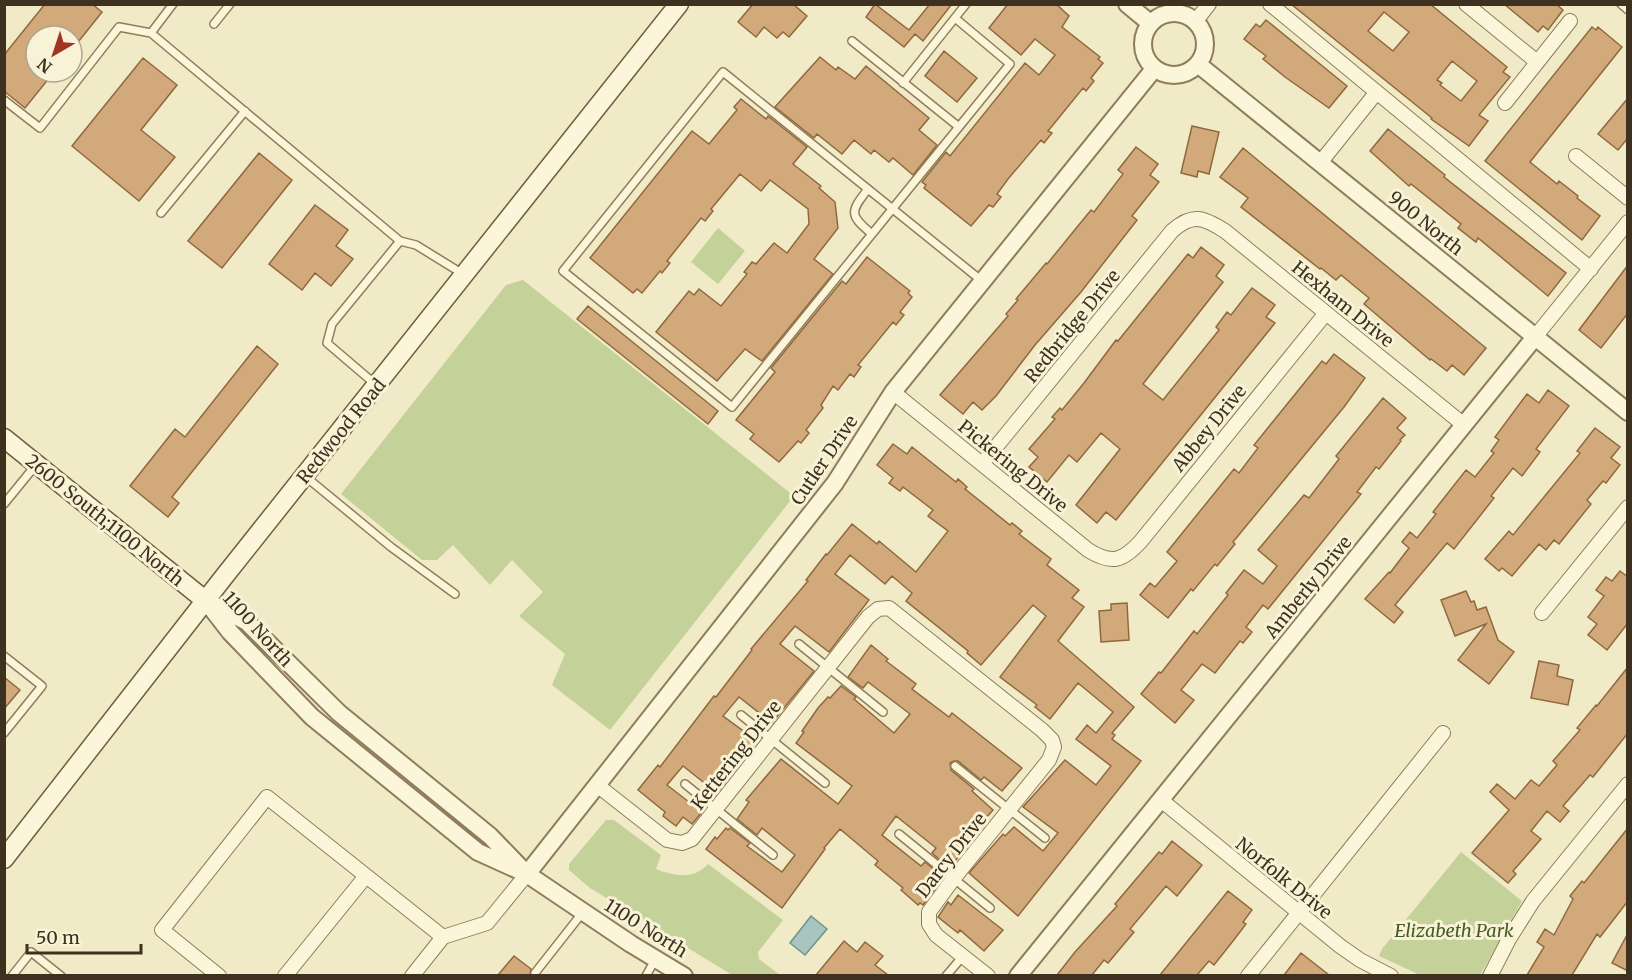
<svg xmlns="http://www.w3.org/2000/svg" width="1632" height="980" viewBox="0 0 1632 980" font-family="Merriweather,serif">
  <rect width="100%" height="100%" fill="#f1eac6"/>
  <path fill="#c4d199" d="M718,228L745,251L718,284L691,262Z
    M523,280L794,496L610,730L552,685L565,654L519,616L543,592L512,560L490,585L453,545L437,560H422L341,494L506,285Z
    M606,820H614L661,855L656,869C674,876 694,880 708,864L783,920L758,952L759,959L780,975H732L590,888L569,870V864Z
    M1461,852L1522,901L1480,975H1420L1379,956L1382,949Z"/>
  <path fill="#a8c5c0" stroke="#6d948f" stroke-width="1.5" d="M811,916L827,929L805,955L790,943Z"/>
  <path fill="#d2a97a" stroke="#90683e" stroke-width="1.5" fill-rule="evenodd" d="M45,4H92L102,12L79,41L73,36H36V72H54L25,108L4,91V55Z
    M753,4H793L807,16L789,37L783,32L777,38L764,27L756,37L738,22Z
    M875,4L909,30L930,4H952L923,41L915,34L904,47L866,17Z
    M1008,4H1056L1069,16L1062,27L1100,57L1098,59L1103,63L1091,78L1094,81L1086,91L1083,88L1048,131L1052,133L1044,143L1041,140L1008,179L997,194L1001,197L993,207L989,205L971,226L924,188L926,185L922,182L946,152L950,156L1025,63L1039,75L1055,55L1035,39L1021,55L989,28Z
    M1291,4H1430L1507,67L1503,72L1510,77L1479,115L1488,121L1469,146L1431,119L1432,118ZM1384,12L1409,32L1393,51L1368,31ZM1452,61L1477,81L1461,101L1440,85L1442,83L1437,80Z
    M1504,4H1556L1563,10L1548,30L1543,26L1538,32Z
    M1266,20L1347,86L1329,108L1285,77L1263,59L1266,56L1244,39L1256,24L1260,27Z
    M1592,27L1596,30L1598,27L1622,47L1530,162L1557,184L1559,181L1578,196L1577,198L1600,216L1582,240L1485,161Z
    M944,51L977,78L957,102L925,76Z
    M820,57L836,70L838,67L855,79L866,66L929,118L919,130L937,145L913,175L893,158L889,162L874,150L871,154L854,140L842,154L817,134L814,138L775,107Z
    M143,58L177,85L141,130L175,157L139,201L72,146Z
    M1628,98V138L1618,150L1598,134Z
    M741,99L766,119L768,116L807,147L793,164L821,186L819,188L835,202L838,228L814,259L833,274L762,361L745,349L717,381L656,332L689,291L694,295L699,289L721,306L747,274L744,272L752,262L756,264L774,243L787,253L809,224L808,209L770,180L761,191L740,174L711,209L713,211L705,221L701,218L667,261L670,263L662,273L660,271L642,293L637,289L633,293L590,258L692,131L709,144L737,110L734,107Z
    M1192,126L1219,132L1209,174L1198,171L1197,177L1181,173Z
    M1388,129L1445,175L1444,177L1566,273L1548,296L1478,238L1476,242L1458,228L1461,224L1411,184L1409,186L1370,151Z
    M1136,147L1158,164L1150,175L1159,182L1132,216L1137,220L1081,292L1035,345L996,396L982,410L973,402L963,414L940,395L1008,316L1006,314L1018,300L1016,299L1046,263L1047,264L1091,210L1094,212L1123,174L1118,170Z
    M1243,148L1486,348L1464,375L1452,365L1447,371L1431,359L1430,360L1364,304L1369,298L1341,275L1336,280L1321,268L1320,269L1241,207L1248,198L1220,177Z
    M259,153L292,180L222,268L188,241Z
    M315,205L348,230L336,246L353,259L331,286L315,273L302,290L269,264Z
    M1201,247L1224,265L1216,276L1223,282L1143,384L1163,400L1219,330L1216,327L1227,312L1231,315L1252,288L1275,305L1266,317L1275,323L1116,520L1106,512L1097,523L1076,505L1120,449L1101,433L1077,462L1069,455L1047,482L1029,467L1038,457L1029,449L1055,419L1052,417L1060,408L1062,410L1084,383L1116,340L1118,341L1188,254L1193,258Z
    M867,257L910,291L908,293L912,297L900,312L904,315L896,325L893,322L858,365L861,367L854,377L850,374L838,390L833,386L821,405L823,408L806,430L809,433L801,443L798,441L779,462L750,439L754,434L736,420L775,372L771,368L842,281L846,284Z
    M1628,265V313L1601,348L1579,330Z
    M588,306L718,411L708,424L577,319Z
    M257,346L278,364L172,497L179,503L168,517L130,486L175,429L185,437Z
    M1334,354L1365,378L1344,407L1233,542L1235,544L1217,566L1215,564L1193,591L1191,589L1168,618L1140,595L1150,583L1155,587L1177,561L1167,552L1234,469L1239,473L1258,448L1254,445L1322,361L1326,364Z
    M1548,390L1569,406L1536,449L1540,452L1522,476L1513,468L1491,496L1494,498L1454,549L1447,543L1395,605L1403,612L1394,623L1365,599L1389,572L1390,573L1409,548L1402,542L1410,532L1417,538L1436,514L1433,512L1466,470L1475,477L1494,453L1491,451L1499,440L1495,437L1527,394L1539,403Z
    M1383,398L1406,418L1397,428L1405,435L1400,440L1401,441L1379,469L1376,467L1357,492L1361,494L1268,609L1263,605L1246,627L1252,632L1243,643L1240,641L1215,673L1202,664L1181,690L1194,700L1175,723L1141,694L1159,672L1161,673L1194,631L1197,634L1228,595L1226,593L1244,570L1263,584L1277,566L1258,550L1304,495L1309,498L1339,459L1336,456Z
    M1595,428L1620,447L1611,458L1620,465L1606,483L1603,481L1587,500L1591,504L1559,544L1554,540L1546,550L1539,544L1512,576L1502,568L1499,571L1485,559L1509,531L1513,535L1580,453L1577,451Z
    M893,444L907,454L912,447L956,482L958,479L967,487L965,489L1010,525L1012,523L1022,531L1019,534L1051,559L1047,565L1079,590L1072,598L1084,607L1058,641L1134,707L1112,733L1115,735L1112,739L1141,761L1018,916L969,873L1003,834L1005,836L1014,827L1043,851L1058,833L1023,807L1065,760L1096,785L1111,766L1076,739L1087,725L1096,733L1113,712L1078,683L1050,719L1035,707L1037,705L1000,677L1046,616L1033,605L981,665L967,653L968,651L906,601L912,593L892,576L885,584L850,555L835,574L869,600L829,652L795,626L780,644L814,671L772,723L739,697L723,716L757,741L717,793L683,766L667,785L702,812L692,824L683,817L676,826L663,816L665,812L638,790L658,765L660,767L714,696L716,697L752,650L751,649L808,581L806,580L826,554L827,555L852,524L877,544L879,541L916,572L948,531L928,516L933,510L903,487L900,491L889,483L893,478L877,465Z
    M1620,571L1628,577V623L1607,650L1588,635L1597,624L1588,617L1604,596L1596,590L1606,577L1612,581Z
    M1466,591L1471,602L1474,601L1477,610L1486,607L1498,640L1514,652L1489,684L1458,660L1486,624L1455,636L1441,600Z
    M1127,603L1129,640L1101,642L1099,611L1111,610V604Z
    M871,645L888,659L886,661L916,684L912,689L949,717L952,713L1022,768L1002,791L984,777L981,780L958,761H954L950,763L951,770L974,789L972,791L993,810L969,837L973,840L949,868L932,853L936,848L896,816L882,835L921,866L925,862L942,876L931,889L934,891L923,905L920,903L918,905L901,890L903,888L875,865L878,861L840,829L824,848L825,849L782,908L706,849L715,837L717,839L726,828L728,830L730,828L750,843L747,846L782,872L795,855L762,828L757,835L737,819L749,802L746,800L781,759L838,804L852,786L796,743L804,732L802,731L818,708L828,697L830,698L841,686L856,697L854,699L894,733L910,714L868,682L863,688L848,677Z
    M1539,661L1559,665L1557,676L1573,680L1568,705L1531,698Z
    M1628,667V733L1593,777L1590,775L1563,806L1569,811L1560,822L1547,811L1531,831L1541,839L1513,871L1516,874L1508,883L1472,853L1509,810L1490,792L1497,784L1515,799L1531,780L1539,786L1557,765L1553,761L1580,730L1577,728L1596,705L1597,706Z
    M4,677L20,690L4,709Z
    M1628,828V901L1600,937L1597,934L1572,975H1527L1544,947L1537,942L1545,929L1554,935L1573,899L1570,896L1582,881L1584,883Z
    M1172,841L1202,865L1177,896L1166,886L1130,929L1134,932L1108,963L1104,960L1092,975H1057L1075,952L1117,906L1115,904L1159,852L1162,854Z
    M1228,891L1252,910L1243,922L1246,924L1233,941L1214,965L1209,961L1197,975H1160Z
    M958,895L1003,930L984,951L960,930L958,933L938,917L948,902L951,905Z
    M1628,933V971L1612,963Z
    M844,941L857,952L865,942L883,956L875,965L888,975H816Z
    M1301,953L1329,975H1284Z
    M514,956L531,969L530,975H498Z"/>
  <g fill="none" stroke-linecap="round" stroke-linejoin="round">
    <defs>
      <path id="service" d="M173,4L151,33L400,241
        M1621,4L1628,10
        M955,18L1010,64L872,234L732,407L563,271L723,72L982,281
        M214,24L230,4
        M852,41L959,127
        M903,83L966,4
        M4,100L40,128L119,27L151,33
        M868,189C850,212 849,215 872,234
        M161,213L245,111
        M375,384L327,343L332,324L400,241L416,245L463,274
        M306,477L391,547L455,594
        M4,504L35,466
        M799,644L883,712
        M4,656L42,686L4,733
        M741,715L825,783
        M955,766L1045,838
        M685,784L773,855
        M899,834L990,908
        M535,973L583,912
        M12,976L31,952L61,976
        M646,976L656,958
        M946,976L963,956"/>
      <path id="minor" d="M1270,4L1591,269
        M1466,4L1537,62
        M1195,22L1209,4
        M1505,103L1570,21
        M1576,156L1628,198
        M1320,163L1376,93
        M1535,337L1628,222
        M893,392L1088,550C1112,565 1123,561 1141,541L1326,313
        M982,464L1172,231C1192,213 1203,217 1225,231L1464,425
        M1542,613L1628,507
        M597,785L667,840L682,843L692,839L868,617L878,609L889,608L1042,730L1052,740L1054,747L1049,760L954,878L929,912V924L936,935L988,976
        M1161,800L1340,946L1360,960L1391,976
        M219,976L162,930L267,797L443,937
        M285,976L366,876
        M412,976L443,937L487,923L527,874
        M1248,976L1443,733
        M1490,976L1509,939L1533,901L1628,784"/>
      <path id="tertiary" d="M1127,4L1150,23
        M1143 44a31 31 0 1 1 62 0a31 31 0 1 1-62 0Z
        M1199,65L1628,412
        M206,601L230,632L312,717L478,852L527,874L631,944L684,976
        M210,603L247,622L339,713L490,836L520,867
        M527,874L835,483L893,392L1154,69
        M1018,976L1535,337"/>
      <path id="secondary" d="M4,438L206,601
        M4,859L223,578L679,4"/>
    </defs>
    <use href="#service" stroke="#8f7c5a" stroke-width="10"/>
    <use href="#minor" stroke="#8f7c5a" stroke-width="16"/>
    <use href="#tertiary" stroke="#8f7c5a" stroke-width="20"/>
    <use href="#secondary" stroke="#715d3d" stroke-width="21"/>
    <use href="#service" stroke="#fbf5da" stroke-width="7"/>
    <use href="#minor" stroke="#fbf5da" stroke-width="14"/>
    <use href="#tertiary" stroke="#fbf5da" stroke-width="16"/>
    <use href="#secondary" stroke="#fbf5da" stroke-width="18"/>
  </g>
  <g text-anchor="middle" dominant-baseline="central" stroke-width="6" stroke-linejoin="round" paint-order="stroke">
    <g font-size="18" fill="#3e311f" stroke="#f8f2d6">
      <text transform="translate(1426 223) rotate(39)">900 North</text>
      <text transform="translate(1343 304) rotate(39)">Hexham Drive</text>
      <text transform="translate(1072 326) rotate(-51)">Redbridge Drive</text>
      <text transform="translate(1209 428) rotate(-51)">Abbey Drive</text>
      <text transform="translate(341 431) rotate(-51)">Redwood Road</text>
      <text transform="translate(824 460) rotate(-56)">Cutler Drive</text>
      <text transform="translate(1013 466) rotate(39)">Pickering Drive</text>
      <text transform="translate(105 520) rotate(39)">2600 South;1100 North</text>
      <text transform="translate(1308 587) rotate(-51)">Amberly Drive</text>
      <text transform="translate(258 629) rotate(48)">1100 North</text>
      <text transform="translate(736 755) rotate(-52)">Kettering Drive</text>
      <text transform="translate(951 855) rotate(-52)">Darcy Drive</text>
      <text transform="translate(1284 878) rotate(39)">Norfolk Drive</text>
      <text transform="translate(646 928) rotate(32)">1100 North</text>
    </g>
    <g font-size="18" font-style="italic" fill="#475c24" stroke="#f8f2d6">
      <text x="1454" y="930">Elizabeth Park</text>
    </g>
  </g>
  <rect width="1632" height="980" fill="none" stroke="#3e311f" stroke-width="12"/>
  <g transform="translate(54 54) rotate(219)"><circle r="28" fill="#f8f2d6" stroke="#aea58d" stroke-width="1.5"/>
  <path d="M0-4.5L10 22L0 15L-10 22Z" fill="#a23426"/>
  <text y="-9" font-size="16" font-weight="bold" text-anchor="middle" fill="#3e311f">N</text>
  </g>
  <path d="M27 944v9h114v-9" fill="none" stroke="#3e311f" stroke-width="3"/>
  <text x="36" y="944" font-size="18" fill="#3e311f" stroke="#f8f2d6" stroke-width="4.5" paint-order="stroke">50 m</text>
</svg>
